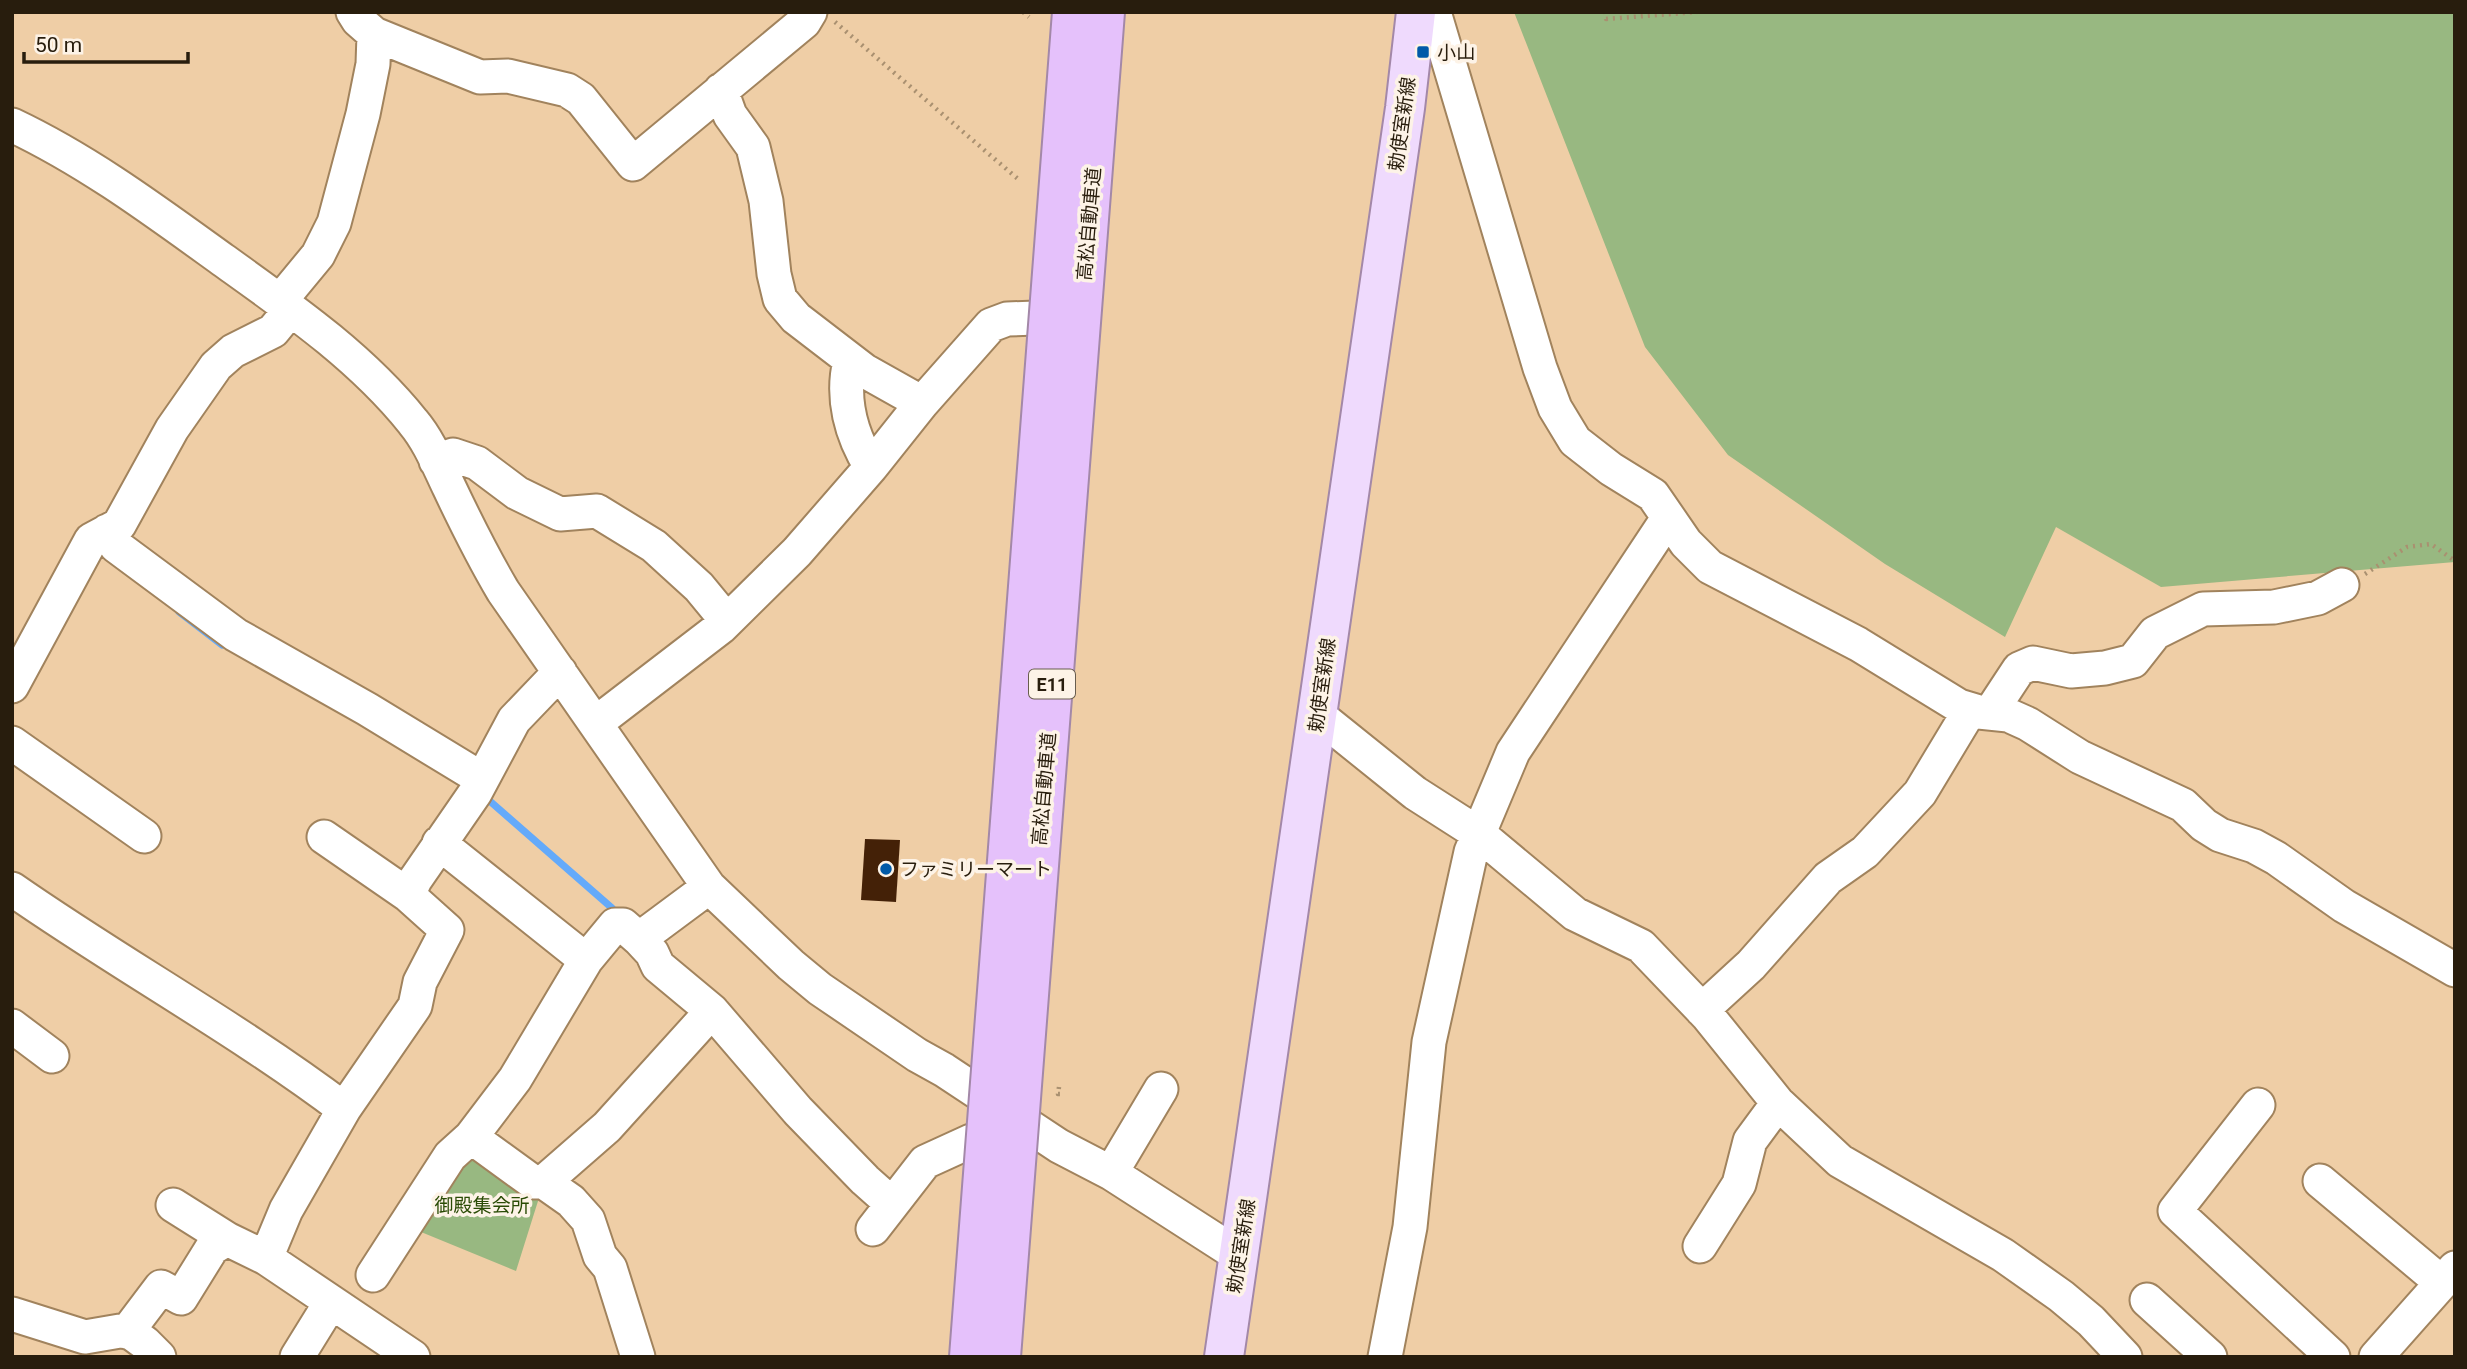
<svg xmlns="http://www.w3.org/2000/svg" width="2467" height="1369" viewBox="0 0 2467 1369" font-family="Roboto,'Noto Sans JP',sans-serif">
  <rect width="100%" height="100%" fill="#efcea6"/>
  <path fill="#98b881" d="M1514,12H2455V562L2161,587L2056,527L2005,637L1885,564L1728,455L1645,347Z
    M471,1137L544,1182L516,1271L404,1225Z"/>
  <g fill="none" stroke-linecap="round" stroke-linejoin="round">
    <path stroke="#64aafa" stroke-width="7" d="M179,612L222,645
      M484,796L612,908"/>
  </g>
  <path fill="#442107" d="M865,839L900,840L896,902L861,900Z"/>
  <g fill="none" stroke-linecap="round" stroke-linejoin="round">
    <defs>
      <path id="minor" d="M1434,12L1540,368L1555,408L1575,441L1611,469L1653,495L1686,543L1710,567L1858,644L1959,706L1979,712L2008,715L2028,724L2080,757L2183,805L2204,825L2220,835L2254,846L2276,858L2344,906L2455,970
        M374,34L480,77L508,76L567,90L581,99L633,164L804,22L810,12
        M721,90L730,115L753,147L766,201L774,274L780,299L796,318L865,371L922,403
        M12,125C88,161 155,211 223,260C290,308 361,357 413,422C429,441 438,464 449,487C466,523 483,557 503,591L709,887L791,965L820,989L917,1055L944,1070L1059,1146L1111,1173L1240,1256
        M280,301L318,255L334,223L363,114L373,64L374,34L358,20L353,12
        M850,361C841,398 851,435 871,467
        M436,461L453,455L477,463L517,493L560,514L597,511L654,546L699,587L727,621
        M107,531L116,546L236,635L367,709L482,779
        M12,686L91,540L119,525L172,429L216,366L233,351L273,331L291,309
        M1990,713L2019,669L2033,663L2071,671L2105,668L2133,661L2155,633L2203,609L2274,607L2318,598L2342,585
        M1318,715L1415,793L1479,834L1575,914L1641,946L1707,1015L1778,1103L1840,1161L2003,1255L2061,1296L2091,1321L2125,1357
        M596,723L721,627L797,552L871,467L922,403L991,325L1007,319L1036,318
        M12,743L144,836
        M324,837L408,895
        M439,843L586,960L615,925H623L639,939L709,887
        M12,889C121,965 238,1029 344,1109
        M639,939L652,953L658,966L712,1011L798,1111L865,1180L892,1204
        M586,960L515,1079L471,1137L533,1182H544L607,1127L712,1011
        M1702,1010L1751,965L1828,878L1865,852L1920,793L1970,710
        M12,1026L52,1056
        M2258,1105L2175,1211L2333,1357
        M1111,1173L1161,1089
        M2320,1181L2442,1283
        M544,1182L571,1201L588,1220L600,1256L610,1268L638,1357
        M173,1205L227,1239
        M873,1229L925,1162L971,1141
        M1700,1246L1739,1184L1750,1141L1778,1103
        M373,1275L450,1156L471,1137
        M2147,1300L2210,1357
        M12,1314L85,1337L120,1331L130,1332L145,1343L159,1357
        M127,1332L161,1287L181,1298L212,1248L227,1239L266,1258
        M297,1357L331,1302
        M413,1357L266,1258L286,1210L344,1109L415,1006L420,982L447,930L408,895L415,880L475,793L514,720L560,672
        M1385,1357L1410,1227L1429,1042L1471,852L1513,752L1668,518
        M2376,1357L2455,1268"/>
      <path id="major" d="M1224,1357L1405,108L1416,12"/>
    </defs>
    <use href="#minor" stroke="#a1835d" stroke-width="37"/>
    <use href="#major" stroke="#a388a8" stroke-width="42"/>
    <path stroke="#a99070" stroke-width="4.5" stroke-dasharray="2 5" stroke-linecap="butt" d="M1023,12L1029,17
      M1605,12L1606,19L1697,12
      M835,22L1018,179
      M2365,574L2407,547L2431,544L2455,561
      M1059,1087L1058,1094H1063"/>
    <use href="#minor" stroke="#fff" stroke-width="33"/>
    <use href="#major" stroke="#efdafd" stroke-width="38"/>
    <defs>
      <path id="highway-bridge" d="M969,1357L1072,12
        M1001,1357L1105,12"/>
    </defs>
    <use href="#highway-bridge" stroke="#a388a8" stroke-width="42" stroke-linecap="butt"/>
    <use href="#highway-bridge" stroke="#e5c1fb" stroke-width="38"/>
  </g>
  <g fill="#005aa8" stroke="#fdf3e7" stroke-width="2.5">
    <rect x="1416" y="45" width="14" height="14" rx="3.5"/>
    <circle cx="886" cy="869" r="7"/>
  </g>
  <g text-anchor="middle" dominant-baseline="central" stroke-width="7" stroke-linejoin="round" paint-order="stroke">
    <rect fill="#fdf3e7" stroke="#685d4e" stroke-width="2" x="1029" y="669.5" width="46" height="29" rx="5"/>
    <g font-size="18" font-weight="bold" fill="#281d0d">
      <text x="1052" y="684">E11</text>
    </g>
    <g font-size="19" fill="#281d0d" stroke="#fdf3e7" text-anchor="start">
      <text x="1437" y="52">小山</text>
      <text x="900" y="869">ファミリーマート</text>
    </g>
    <g font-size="19" fill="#281d0d" stroke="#fdf3e7">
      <text transform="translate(1402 124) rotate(-82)">勅使室新線</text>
      <text transform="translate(1089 224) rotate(-85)">高松自動車道</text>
      <text transform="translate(1322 685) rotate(-82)">勅使室新線</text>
      <text transform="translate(1044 789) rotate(-85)">高松自動車道</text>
      <text transform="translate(1241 1246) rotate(-81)">勅使室新線</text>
    </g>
    <g font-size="19" fill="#2a4b05" stroke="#fdf3e7">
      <text x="482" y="1205">御殿集会所</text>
    </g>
  </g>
  <rect width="2467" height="1369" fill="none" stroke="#281d0d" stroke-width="28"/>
  <path d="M24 52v10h164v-10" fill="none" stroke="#281d0d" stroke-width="3.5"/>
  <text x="35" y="52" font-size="21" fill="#281d0d" stroke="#fdf3e7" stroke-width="5" paint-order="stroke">50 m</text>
</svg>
